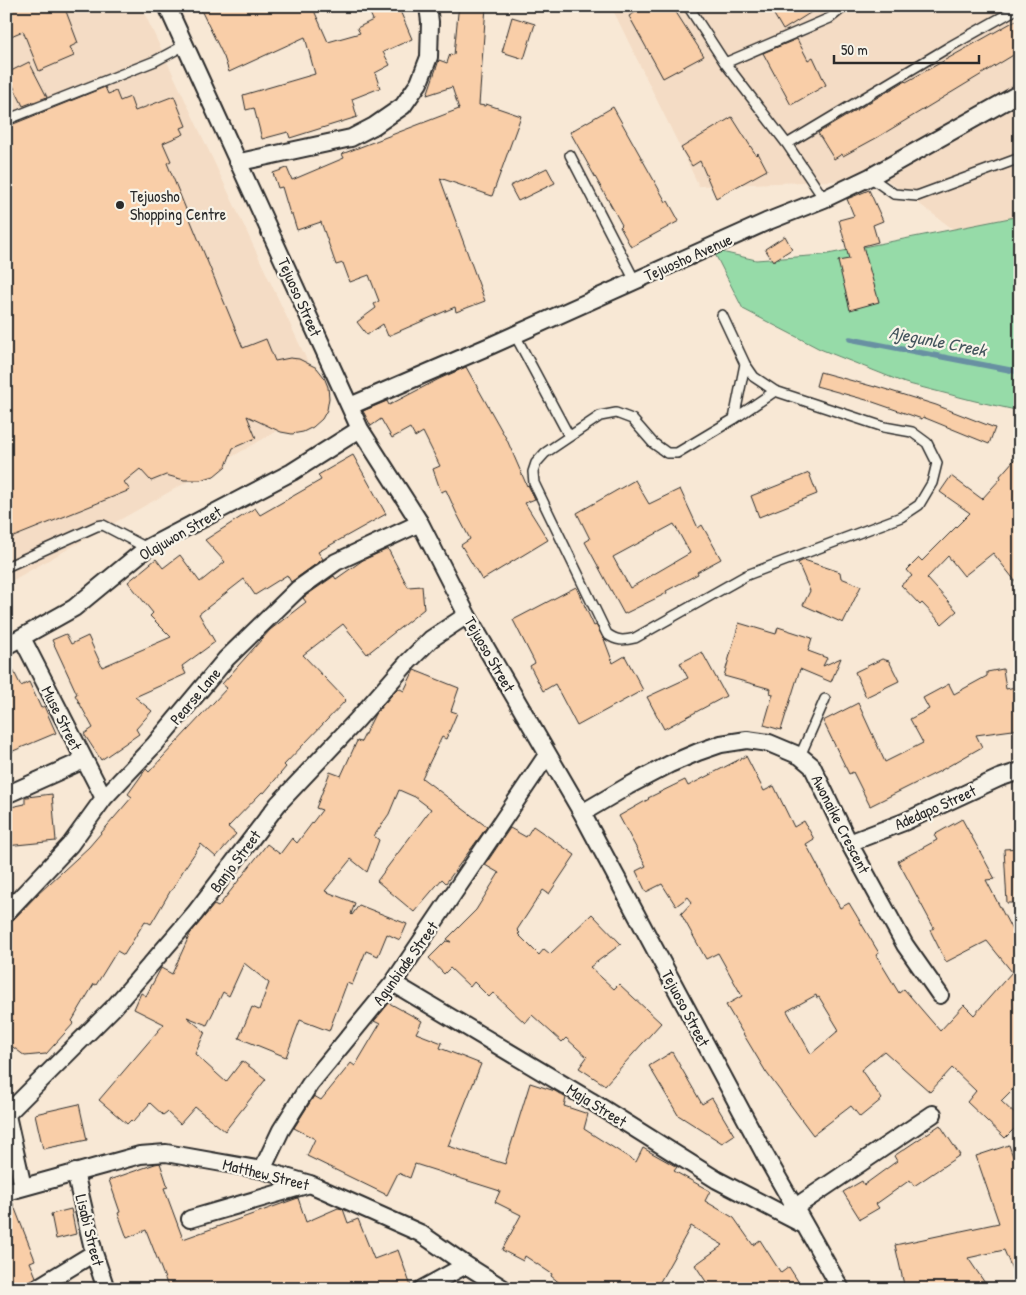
<svg xmlns="http://www.w3.org/2000/svg" width="1026" height="1295" viewBox="0 0 1026 1295" font-family="'Patrick Hand',sans-serif">
  <rect width="100%" height="100%" fill="#f8e8d5"/>
  <filter id="ink" filterUnits="userSpaceOnUse"><feTurbulence type="fractalNoise" baseFrequency=".02" numOctaves="2"/><feDisplacementMap in="SourceGraphic" scale="10" xChannelSelector="R" yChannelSelector="G"/><feConvolveMatrix kernelMatrix="1 2 1 2 8 2 1 2 1" color-interpolation-filters="sRGB"/></filter>
  <g filter="url(#ink)">
    <path fill="#f4dcc5" d="M6,6H141L327,403L6,584Z
      M611,6H1020V279L886,179L699,186Z"/>
    <path fill="#96dba8" stroke="#60836a" d="M1020,216V411L975,401L905,383L820,349L743,309L713,250L756,260L823,255Z"/>
    <g fill="none" stroke-linecap="round" stroke-linejoin="round">
      <path stroke="#6890a2" stroke-width="5.5" d="M850,339L1020,372"/>
    </g>
    <path fill="#f9cea8" stroke="#2b2b2b" fill-rule="evenodd" d="M6,6H64L78,43L70,47L74,56L39,71L23,31L6,38Z
      M199,6H312L328,42L360,33L357,28L373,20L367,6H398L412,39L383,52L390,65L375,73L380,88L352,99L357,117L290,138L288,132L262,139L254,108L246,110L243,95L315,74L305,37L229,72L224,57Z
      M461,6H486L479,105L485,106L486,104L521,116L492,196L440,178L485,301L456,312L455,307L388,336L383,324L367,335L357,322L376,308L374,304L379,301L369,275L350,282L343,263L336,265L321,222L297,230L292,214H290L282,187L278,188L273,173L287,168L292,180L344,158L342,154L459,109L452,87L427,95L439,60L447,63L450,54L454,55L458,13Z
      M646,6H672L704,56L663,78L629,16Z
      M769,6H821L783,30Z
      M512,17L535,24L524,59L502,52Z
      M1020,18V51L878,137L843,156L842,154L834,159L818,133L905,81L906,82Z
      M797,39L808,60L813,57L826,85L791,105L763,53Z
      M29,62L47,97L23,106L7,73Z
      M105,87L108,94L116,91L120,101L130,97L135,111L174,96L186,126L181,128L184,134L163,143L171,161L167,163L243,348L266,339L275,361L290,358L299,359L317,368L324,377L328,387L329,398L327,410L322,419L313,427L303,432L292,434L281,432L247,416L256,438L233,448L226,466L214,476L200,480H184L166,475L151,481L140,469L124,482L130,490L6,540V127Z
      M613,107L666,202L668,201L679,221L631,247L620,227L622,225L570,132Z
      M732,117L756,155L758,153L767,170L716,198L700,161L692,166L681,148Z
      M547,168L555,183L518,201L510,186Z
      M869,190L883,221L873,225L878,242L863,246L879,302L850,310L838,261L849,259L839,220L854,216L847,199Z
      M785,236L792,249L773,261L765,249Z
      M466,367L507,440L527,486L528,485L535,499L525,503L548,540L482,580L461,545L470,539L456,512L446,490L441,492L433,469L440,466L423,432L415,437L410,428L392,438L381,419L371,426L363,411L387,401L389,405L439,379Z
      M820,372L875,387V386L936,405L995,428L989,444L923,417L922,419L870,401L816,386Z
      M1020,453V587L993,553L964,576L948,556L927,578L957,611L942,624L922,603L920,605L901,585L912,576L907,570L919,558L922,561L970,513L940,492L951,476L982,499L1001,478L1000,476Z
      M353,455L386,514L318,552L323,559L291,582L287,575L255,595L244,579L199,614L215,642L182,666L186,674L135,697L152,711L136,729L139,734L101,760L84,734L93,728L75,695L77,694L52,640L66,634L71,644L88,636L102,667L171,637L150,616L153,613L128,582L156,559L163,568L180,555L200,582L225,562L205,540L255,508L260,515L321,480L318,475Z
      M809,473L817,494L759,517L751,496Z
      M635,480L649,504L680,489L698,528L702,525L721,559L697,572L698,574L666,591L667,593L624,614L585,542L590,539L577,513ZM674,524L690,553L630,588L613,557Z
      M388,549L408,587L422,586L424,609L367,654L343,624L303,655L346,700L284,765L286,767L264,793L262,792L228,827L236,834L216,857L201,844L184,869L172,890H171L151,924L145,921L124,955L117,951L96,985L94,984L72,1021L74,1023L46,1054L25,1056L6,1042V925L13,920L37,895L89,847L132,797L128,794L146,769L149,772L227,688L222,684L270,630L306,602L303,598L304,597L334,576L336,579L363,560Z
      M804,560L840,572L841,578L861,586L843,623L803,605L810,591L798,563Z
      M576,587L594,626L596,625L604,639L613,663L625,656L643,690L577,726L555,684L543,691L530,666L535,663L513,620Z
      M739,623L776,634L778,627L812,638L808,651L827,658L823,666L841,658L831,682L800,669L781,730L764,725L773,694L770,693L771,689L724,676Z
      M702,652L726,696L664,729L647,697L688,678L680,663Z
      M6,656L21,686L29,682L41,708L44,706L56,733L6,754Z
      M882,659L889,661L899,681L866,697L855,672Z
      M1003,669L1006,689L1020,686V729L976,735L982,747L938,772L870,806L853,772L849,774L823,721L858,703L885,762L923,743L910,719L929,709L923,698L949,684L954,694L987,676V672Z
      M414,670L459,688L451,711L457,713L446,739L442,737L422,778L487,827L446,883L442,879L414,912L377,881L431,809L415,797L399,790L389,814L374,836L379,840L367,872L351,859L325,891L355,903L351,914L352,915L359,905L407,924L400,940L387,934L378,956L366,951L352,985L347,983L329,1031L300,1020L286,1057L239,1038L252,1007L259,1010L269,983L244,963L229,996L223,992L207,1025L187,1017L205,1032L195,1054L226,1082L242,1061L266,1079L225,1131L195,1107L180,1124L167,1112L163,1115L150,1103L133,1122L131,1120L127,1124L99,1100L164,1024L134,1009L141,993L146,996L161,968L172,974L190,934L214,905L218,907L267,844L280,854L292,838L297,843L322,810L316,808L330,772L341,776L357,741L361,742L375,714L398,688L404,691Z
      M746,756L764,791L774,786L794,827L804,821L814,839L806,844L840,908L849,903L879,953L876,955L899,993L904,989L940,1031L964,1005L974,1015L1012,972L987,941L946,962L930,930L934,928L898,861L937,840L934,835L962,819L995,879L986,880L1014,934L1020,929V1082L1001,1101L1020,1119V1123L1005,1138L967,1102L976,1091L952,1068L930,1092L884,1051L861,1070L882,1099L860,1117L851,1106L813,1135L766,1072L726,1005L742,996L718,953L706,959L681,914L692,902L688,897L676,906L662,884L646,892L636,871L646,866L619,816L649,799L648,798L685,780L688,786ZM816,995L817,998L819,997L839,1030L811,1054L787,1011Z
      M52,794L56,841L6,846V808L25,804V797H27Z
      M533,826L575,855L549,894L543,890L517,930L520,933L518,934L539,955L544,949L550,954L592,914L621,944L590,967L614,989L619,984L661,1023L605,1085L579,1068L587,1057L566,1038L562,1042L532,1015L525,1023L493,993L489,997L474,982L470,987L450,968L444,974L429,958L446,941L451,942L447,939L476,910L499,873L485,865L510,828L526,837Z
      M1020,848V903H1007L1004,849Z
      M389,1003L422,1021L416,1033L442,1043L440,1048L481,1064L448,1146L505,1164L530,1083L555,1091L566,1098L564,1106L588,1114L584,1129L636,1162L643,1148L677,1167L674,1171L710,1191L705,1201L734,1218L753,1245L760,1240L781,1273L789,1267L803,1289H711L695,1265L723,1245L691,1226L656,1289H567L551,1276L552,1274L525,1256L523,1261L502,1250L521,1215L495,1202L500,1191L415,1164L410,1178L398,1173L387,1195L307,1156L315,1139L294,1128L314,1096L321,1100L351,1063L355,1066L380,1024L374,1021Z
      M672,1052L702,1104L712,1098L734,1135L722,1143L678,1115L649,1066Z
      M79,1104L87,1140L43,1149L35,1114Z
      M940,1125L960,1155L914,1186L910,1180L876,1204L879,1208L860,1219L843,1192L862,1181L864,1185L897,1161L894,1156Z
      M1009,1145L1020,1177V1288L1004,1250L968,1258L989,1289H905L895,1245L999,1223L976,1156Z
      M160,1163L168,1187L164,1188L183,1239L298,1198L306,1222L338,1208L343,1209L348,1223L358,1219L374,1259L398,1250L412,1289H169L146,1230L127,1238L118,1213L120,1212L109,1180L155,1164Z
      M12,1201L35,1260L30,1262L36,1277L21,1289H6V1202Z
      M71,1209L76,1234L56,1239L51,1214Z"/>
    <g fill="none" stroke-linecap="round" stroke-linejoin="round">
      <defs>
        <path id="service" d="M688,6L725,63L787,144L824,199
          M725,63L830,18L845,6
          M6,120L155,61L185,45
          M787,144L949,47L1020,7
          M570,155L635,281
          M870,177L894,194L917,196L1020,158
          M722,315L745,364L754,377L775,391L884,427L912,432L927,443L937,463L932,483L919,505L901,517L747,575L635,638C623,641 617,641 607,634L534,483L533,472L536,463L545,453L600,416L616,413L632,419L653,443L667,453H677L734,419L775,391
          M515,335L569,436
          M734,419L745,364
          M6,567L97,526L103,525L147,548
          M800,756L825,699"/>
        <path id="minor" d="M167,6L360,429L420,523L467,615L582,813L765,1155L841,1289
          M240,162L351,138L374,126L403,106L419,83L429,57L430,22L428,6
          M350,406L492,345L766,222L824,199L870,177L1020,93
          M22,638L104,798
          M6,646L74,608L147,548L292,472L360,429
          M6,795L84,760
          M582,813L628,786L670,764L698,752L721,744L747,740L769,743L800,756L812,766L849,843L905,945L940,995
          M849,843L904,822L999,778L1020,771
          M6,913L70,845L104,798L155,744L226,659L298,589L336,562L420,523
          M393,983L591,1101L717,1180L802,1224
          M6,1111L23,1187
          M7,1114L114,1007L195,913L278,804L357,720L407,663L431,639L467,615
          M262,1170L281,1130L310,1084L393,983L547,755
          M75,1172L94,1253L106,1289
          M6,1192L140,1155L166,1153L262,1170L310,1184L420,1233L466,1265L504,1289
          M794,1208L933,1114
          M190,1219L310,1184
          M35,1289L94,1253
          M422,1289L466,1265"/>
      </defs>
      <use href="#service" stroke="#2b2b2b" stroke-width="12"/>
      <use href="#minor" stroke="#2b2b2b" stroke-width="20"/>
      <use href="#service" stroke="#f7f3e8" stroke-width="9"/>
      <use href="#minor" stroke="#f7f3e8" stroke-width="16"/>
    </g>
  </g>
  <circle fill="#2b2b2b" stroke="#f7f3e8" stroke-width="2" cx="120" cy="205" r="5"/>
  <g text-anchor="middle" dominant-baseline="central" stroke-width="4.5" stroke-linejoin="round" paint-order="stroke">
    <g font-size="16" fill="#2b2b2b" stroke="#f7f3e8" text-anchor="start">
      <text x="130" y="196">Tejuosho<tspan x="130" dy="18">Shopping Centre</tspan></text>
    </g>
    <g font-size="16" fill="#2b2b2b" stroke="#f7f3e8">
      <text transform="translate(688 257) rotate(-24)">Tejuosho Avenue</text>
      <text transform="translate(300 297) rotate(66)">Tejuoso Street</text>
      <text transform="translate(180 533) rotate(-30)">Olajuwon Street</text>
      <text transform="translate(490 654) rotate(60)">Tejuoso Street</text>
      <text transform="translate(195 696) rotate(-50)">Pearse Lane</text>
      <text transform="translate(62 718) rotate(63)">Muse Street</text>
      <text transform="translate(935 807) rotate(-24)">Adedapo Street</text>
      <text transform="translate(841 824) rotate(63)">Awonaike Crescent</text>
      <text transform="translate(235 861) rotate(-53)">Banjo Street</text>
      <text transform="translate(405 963) rotate(-54)">Agunbiade Street</text>
      <text transform="translate(686 1008) rotate(62)">Tejuoso Street</text>
      <text transform="translate(597 1105) rotate(32)">Maja Street</text>
      <text transform="translate(266 1174) rotate(14)">Matthew Street</text>
      <text transform="translate(90 1230) rotate(76)">Lisabi Street</text>
    </g>
    <g font-size="18" font-style="italic" fill="#44555d" stroke="#f7f3e8">
      <text transform="translate(938 341) rotate(11)">Ajegunle Creek</text>
    </g>
  </g>
  <rect width="1026" height="1295" fill="none" stroke="#f7f3e8" stroke-width="25"/>
  <rect x="12" y="12" width="1001" height="1270" fill="none" stroke="#2b2b2b" stroke-width="2" filter="url(#ink)"/>
  <path d="M834 55v8h145v-8" fill="none" stroke="#2b2b2b" stroke-width="2.5"/>
  <text x="841" y="55" font-size="15" fill="#2b2b2b" stroke="#f7f3e8" stroke-width="4" paint-order="stroke">50 m</text>
</svg>
